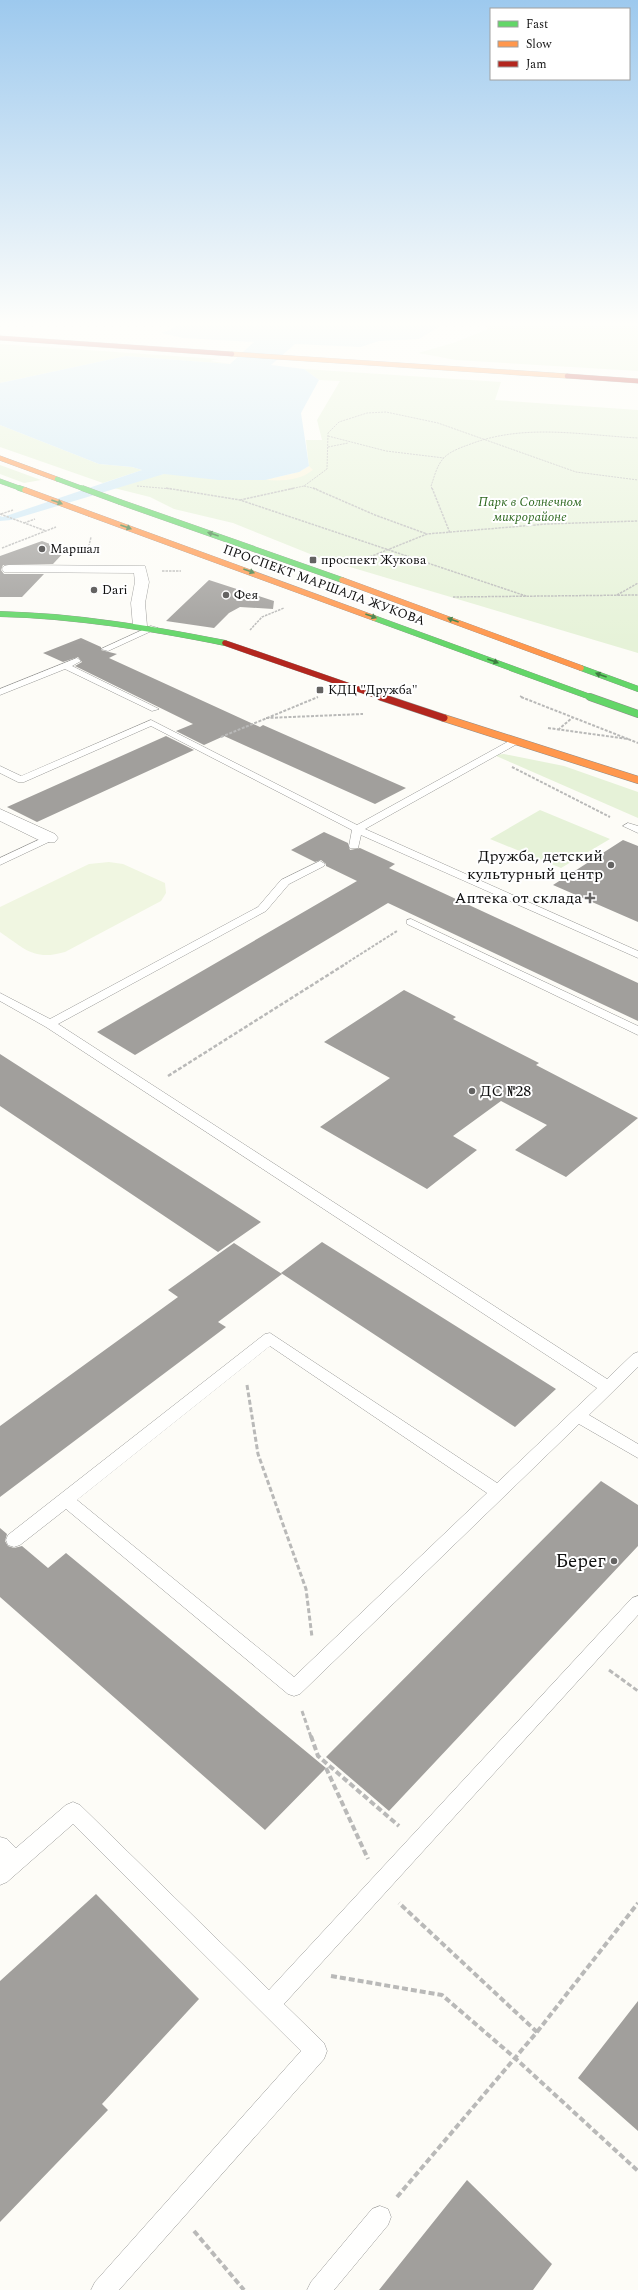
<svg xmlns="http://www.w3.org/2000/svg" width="638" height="2290" viewBox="0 0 638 2290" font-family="Spectral,serif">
  <rect width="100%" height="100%" fill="#fdfcf7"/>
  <path fill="#e6f2d8" d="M489,325H638V371L456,360L418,353L453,343L486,330Z
    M0,344L218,359L210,361L230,364L126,356L0,383Z
    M304,369L501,382L495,400L638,410V653L320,558L233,523L174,509L150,497L114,488C130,484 148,475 164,474C213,469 263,492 309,467L306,440H322L317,420L340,381L319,380Z
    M0,425L99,464L132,467L142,470L103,483L0,447Z
    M0,465L41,480L24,483L0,474Z
    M504,754L564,766L638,792V818L494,755Z
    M540,810L610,839L561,868L490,839Z"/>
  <path fill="#fbf4da" d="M309,466L313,470C299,481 282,481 265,480L299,472Z"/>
  <path fill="#f0f6e1" d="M109,862L123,864L165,883L166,893L161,901L65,952C34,961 25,949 0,932V907L89,864Z"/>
  <path fill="#cee8f6" d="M176,325H442L419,339L379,341L361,347L295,344L271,365L304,369L319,380L301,413L309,466L299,472L265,480H218L164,474L11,520L0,521V516L3,517L142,470L132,467L99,464L0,425V383L126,356L230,364L254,342L183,338L161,333L172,329Z"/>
  <path fill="#a19f9c" d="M42,541L66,550L53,564L3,565L1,570L4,574H44L22,597H0V556Z
    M209,580L274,601L273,609L240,607L229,613L214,628L166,621Z
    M81,638L101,647V650L117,654L109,658L260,727L263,725L406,788L375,804L224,736L204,745L176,731L193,724L75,666L82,662L78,657L63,662L43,653Z
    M166,736L194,750L37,822L7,807Z
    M324,832L348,843L350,850L360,848L395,864L389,868L638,983V1021L388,903L135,1055L97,1032L357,881L326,866V864L321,860L315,862L291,850Z
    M623,840L638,846V922L553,885Z
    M404,990L456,1017L453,1019L539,1063L536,1065L638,1118L566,1177L515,1150L547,1125L501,1101L453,1136L477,1150L427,1189L320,1127L390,1078L324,1042Z
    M0,1054L261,1222L218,1252L0,1106Z
    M322,1242L556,1389L515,1427L281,1273Z
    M234,1243L282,1274L218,1322L226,1327L0,1497V1426L178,1297L168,1290Z
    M601,1481L638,1505V1546L389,1811L326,1757Z
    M0,1528L7,1534L5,1541L8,1546L14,1548L22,1546L48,1568L66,1553L326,1768L265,1830L0,1597Z
    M96,1894L199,1999L102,2104L108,2110L0,2222V1981Z
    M638,2001V2131L578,2078Z
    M467,2180L552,2264L533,2290H379Z"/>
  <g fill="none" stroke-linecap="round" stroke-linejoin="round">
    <defs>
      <path id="lane" d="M151,626L158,628L108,651L101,649Z
        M77,658L81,661L72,666L159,709L152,711L65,669L0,695V689Z
        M151,720L357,825L511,740H517V744L365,829L638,951V958L361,835L358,848H350L349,846L352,830L151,726L24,782H18L0,773V766L21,776Z
        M628,823L638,826V833L623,826Z
        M49,835L54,838L53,840L0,865V858Z
        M320,861L325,864L324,866L289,884L266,911L58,1024L607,1379L633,1354L638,1352V1367L589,1415L638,1444V1458L579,1424L300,1694L294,1696L288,1694L66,1509L20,1545L14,1547L8,1545L6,1540L8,1535L265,1334L270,1333L497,1483L597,1388L46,1027L0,1001V993L50,1019L258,907L281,880ZM270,1346L487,1493L294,1677L77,1500Z
        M411,919L638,1026V1035L407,924V920Z
        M638,1596V1615L284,2004L324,2043L327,2051L324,2059L119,2290H91L95,2282L301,2051L73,1824L7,1882L0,1885V1837L7,1839L16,1848L66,1805L73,1802L80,1805L269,1990L632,1598Z
        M380,2206L388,2209L391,2217L388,2225L334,2290H307L311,2282L372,2209Z"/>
      <path id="street" d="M9,565L145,566L149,582L145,603L147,626L140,630L133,626L131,603L135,582L134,573L4,572L2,569L4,566Z
        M0,809L55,834L58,838L55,842H43L0,821Z"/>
      <path id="fast-far2" d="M0,481L22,489"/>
      <path id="fast-far1" d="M19,488L25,490
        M120,502L342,580
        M0,614C76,616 150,628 225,643
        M374,618L593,698
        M581,668L638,689"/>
      <path id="fast" d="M590,697L638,714"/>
      <path id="slow-far2" d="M232,354L567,376
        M0,458L57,479"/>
      <path id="slow-far1" d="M90,514L374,618
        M342,580L581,668"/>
      <path id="slow" d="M444,718L638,780"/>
      <path id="jam-far2" d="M0,338L232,354
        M567,376L638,381"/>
      <path id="jam-far1" d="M225,643L384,698"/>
      <path id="jam" d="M381,697L444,718"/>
    </defs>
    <use href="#lane" stroke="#979795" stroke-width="1"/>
    <use href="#street" stroke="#979795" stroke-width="1"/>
    <use href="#fast-far2" stroke="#8e8d8b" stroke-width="5"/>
    <use href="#fast-far1" stroke="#8e8d8b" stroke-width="6"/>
    <use href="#fast" stroke="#8e8d8b" stroke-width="8"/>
    <use href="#slow-far2" stroke="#8e8d8b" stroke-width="5"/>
    <use href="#slow-far1" stroke="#8e8d8b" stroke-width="6"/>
    <use href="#slow" stroke="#8e8d8b" stroke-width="8"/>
    <use href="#jam-far2" stroke="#8e8d8b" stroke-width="5"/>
    <use href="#jam-far1" stroke="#8e8d8b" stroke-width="6"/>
    <use href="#jam" stroke="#8e8d8b" stroke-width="8"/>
    <path stroke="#b9b9b8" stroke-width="1" stroke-dasharray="2 1" stroke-linecap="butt" d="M328,436L386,451L444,458
      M328,447L348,443
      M137,486L172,489
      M304,486L317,489
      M290,489L304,486L327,469L328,433L339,422L367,413L386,412L438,423L576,472L638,480
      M432,489L431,486C434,478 436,468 442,460C447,453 459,448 468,445C523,423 581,435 638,438"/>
    <path stroke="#b9b9b8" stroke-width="1.5" stroke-dasharray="2.5 1" stroke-linecap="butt" d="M166,488L240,500L526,596
      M313,488L375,515L427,534
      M432,488L450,533
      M240,500L295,488
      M0,514L46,531
      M1,514L13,510
      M24,523L35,519
      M2,548L56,527
      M88,550L91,537
      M357,562L427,534L547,524L638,521
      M162,571H181
      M617,595L638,583
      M453,597L638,595
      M250,630L262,617L284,608
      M520,696L524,698"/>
    <path stroke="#b9b9b8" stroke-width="2" stroke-dasharray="3 1.5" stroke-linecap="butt" d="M521,697L628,739
      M266,718L363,714
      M548,728L628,739L638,743
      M558,730L573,717
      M221,737L318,697
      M512,767L610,817
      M345,964L397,931"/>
    <path stroke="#b9b9b8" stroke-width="2.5" stroke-dasharray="4 2" stroke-linecap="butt" d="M168,1076L347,963"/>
    <path stroke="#b9b9b8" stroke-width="3" stroke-dasharray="5 2.5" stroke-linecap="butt" d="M247,1385L258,1454L306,1589L312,1637
      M609,1670L638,1691
      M302,1711L311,1737"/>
    <path stroke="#b9b9b8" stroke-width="4" stroke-dasharray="6 3" stroke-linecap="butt" d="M311,1736L318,1756L399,1826
      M326,1768L368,1859
      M331,1976L442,1995L515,2058L638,2171
      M537,2032L638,1903
      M397,2197L537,2032L399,1903
      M194,2231L244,2290"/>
    <use href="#lane" fill="#fffffe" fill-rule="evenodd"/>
    <use href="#street" fill="#fffffe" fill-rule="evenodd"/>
    <use href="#fast-far2" stroke="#63d668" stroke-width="4.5"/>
    <use href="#fast-far1" stroke="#63d668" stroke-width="5.5"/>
    <use href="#fast" stroke="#63d668" stroke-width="7"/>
    <use href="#slow-far2" stroke="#ff974d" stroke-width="4.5"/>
    <use href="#slow-far1" stroke="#ff974d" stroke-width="5.5"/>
    <use href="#slow" stroke="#ff974d" stroke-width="7"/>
    <use href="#jam-far2" stroke="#b3261e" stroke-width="4.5"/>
    <use href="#jam-far1" stroke="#b3261e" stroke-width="5.5"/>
    <use href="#jam" stroke="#b3261e" stroke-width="7"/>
    <defs>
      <path id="fast-bridge-far1" d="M57,479L84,489"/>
      <path id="fast-bridge" d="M82,488L120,502"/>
      <path id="slow-bridge" d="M25,490L90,514"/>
    </defs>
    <use href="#fast-bridge-far1" stroke="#8e8d8b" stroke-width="5" stroke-linecap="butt"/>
    <use href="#fast-bridge" stroke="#8e8d8b" stroke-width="6" stroke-linecap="butt"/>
    <use href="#slow-bridge" stroke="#8e8d8b" stroke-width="6" stroke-linecap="butt"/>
    <use href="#fast-bridge-far1" stroke="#63d668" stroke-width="4.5"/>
    <use href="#fast-bridge" stroke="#63d668" stroke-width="5.5"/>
    <use href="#slow-bridge" stroke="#ff974d" stroke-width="5.5"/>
  </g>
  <defs><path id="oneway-solid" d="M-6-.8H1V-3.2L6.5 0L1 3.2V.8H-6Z"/></defs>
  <g fill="#3e7d41">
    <use href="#oneway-solid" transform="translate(57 502) rotate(20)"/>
    <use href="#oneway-solid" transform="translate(126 527) rotate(20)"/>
    <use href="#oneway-solid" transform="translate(213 534) rotate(-161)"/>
    <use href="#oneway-solid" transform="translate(249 571) rotate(20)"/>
    <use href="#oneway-solid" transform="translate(371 616) rotate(20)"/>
    <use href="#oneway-solid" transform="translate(453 620) rotate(-160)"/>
    <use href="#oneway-solid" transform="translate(493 661) rotate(20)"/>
    <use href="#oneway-solid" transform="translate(601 675) rotate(-160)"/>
  </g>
  <linearGradient id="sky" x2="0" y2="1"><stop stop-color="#9dc9ee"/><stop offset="0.5" stop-color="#fefefb"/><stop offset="1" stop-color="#fefefb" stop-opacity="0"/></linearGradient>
  <rect width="638" height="646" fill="url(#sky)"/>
  <g fill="#646362" stroke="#fff" stroke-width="1.5">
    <circle cx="42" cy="549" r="4"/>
    <rect x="309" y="556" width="8" height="8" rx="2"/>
    <circle cx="94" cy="590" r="4"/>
    <circle cx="226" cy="595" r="4"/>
    <rect x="316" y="686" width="8" height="8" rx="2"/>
    <circle cx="611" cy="865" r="4"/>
    <path d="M588 892h4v4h4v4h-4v4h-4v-4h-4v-4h4z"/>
    <circle cx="472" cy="1091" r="4"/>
    <circle cx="614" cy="1561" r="4"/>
  </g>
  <g text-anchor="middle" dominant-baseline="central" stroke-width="4" stroke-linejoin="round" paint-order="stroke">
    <g font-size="13" font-style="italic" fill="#2f6921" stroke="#fff">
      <text x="530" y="502">Парк в Солнечном<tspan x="530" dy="15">микрорайоне</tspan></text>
    </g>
    <g font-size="13" fill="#111" stroke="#fff" text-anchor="start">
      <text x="50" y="549">Маршал</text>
      <text x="321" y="560">проспект Жукова</text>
      <text x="102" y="590">Dari</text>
      <text x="234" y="595">Фея</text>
      <text x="328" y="690">КДЦ "Дружба"</text>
    </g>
    <g font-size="13" fill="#111" stroke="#fff">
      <text transform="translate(324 585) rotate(20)">ПРОСПЕКТ МАРШАЛА ЖУКОВА</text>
    </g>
    <g font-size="16" fill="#111" stroke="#fff" text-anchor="end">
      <text x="603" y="856">Дружба, детский<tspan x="603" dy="18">культурный центр</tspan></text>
      <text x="582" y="898">Аптека от склада</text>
      <text x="480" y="1091" text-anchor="start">ДС №28</text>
    </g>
    <g font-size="19" fill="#111" stroke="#fff" text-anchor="end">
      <text x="606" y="1561">Берег</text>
    </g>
  </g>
  <rect x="490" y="8" width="140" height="72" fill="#ffffff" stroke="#a0a0a0"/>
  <rect x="498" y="21" width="20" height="6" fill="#63d668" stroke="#a0a0a0"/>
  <text x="526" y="28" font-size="12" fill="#111111">Fast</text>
  <rect x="498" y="41" width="20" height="6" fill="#ff974d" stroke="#a0a0a0"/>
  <text x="526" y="48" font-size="12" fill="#111111">Slow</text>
  <rect x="498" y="61" width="20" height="6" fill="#b3261e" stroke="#a0a0a0"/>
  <text x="526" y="68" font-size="12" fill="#111111">Jam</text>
</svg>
